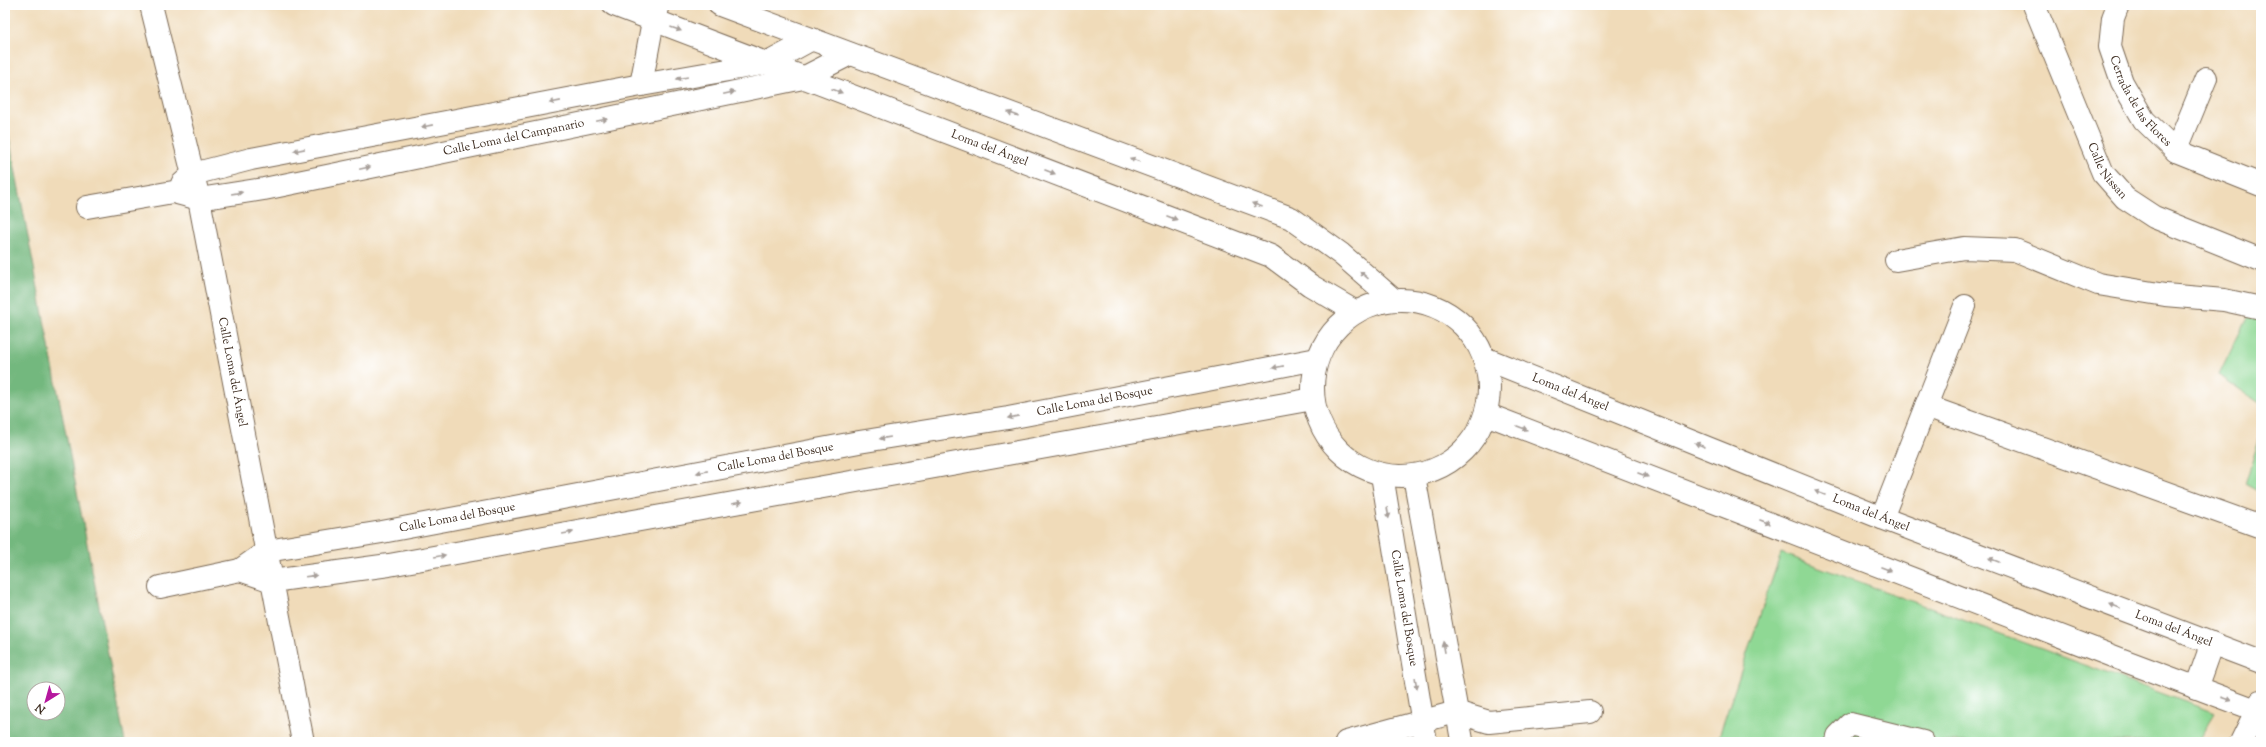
<svg xmlns="http://www.w3.org/2000/svg" width="2266" height="747" viewBox="0 0 2266 747" font-family="'Sorts Mill Goudy',serif">
  <rect width="100%" height="100%" fill="#fff"/>
  <filter id="ink" filterUnits="userSpaceOnUse"><feTurbulence type="fractalNoise" baseFrequency=".025" numOctaves="2"/><feDisplacementMap in="SourceGraphic" scale="8" xChannelSelector="R" yChannelSelector="G"/><feConvolveMatrix kernelMatrix="1 2 1 2 8 2 1 2 1" color-interpolation-filters="sRGB"/></filter>
  <filter id="wash" filterUnits="userSpaceOnUse"><feTurbulence type="fractalNoise" baseFrequency=".012" numOctaves="4" result="noise"/><feDisplacementMap in="SourceGraphic" scale="16" xChannelSelector="R" yChannelSelector="G"/><feGaussianBlur stdDeviation="0.9" result="paint"/><feColorMatrix in="noise" values="0 0 0 0 0 0 0 0 0 0 0 0 0 0 0 0 0 1.4 0 .05"/><feComposite in="paint" operator="in"/></filter>
  <g filter="url(#wash)">
    <rect width="100%" height="100%" fill="#f0dbb9"/>
    <path fill="#8fd894" stroke="#658159" d="M2261,289V404L2219,375Z
      M2261,433V493L2245,484Z
      M1781,553L2215,713L2197,742H1717Z"/>
    <path fill="#73b87e" stroke="#57714e" fill-rule="evenodd" d="M5,116L125,742H5ZM34,689H58V713H34Z"/>
  </g>
  <g filter="url(#ink)">
    <g fill="none" stroke-linecap="round" stroke-linejoin="round">
      <defs>
        <g id="minor">
          <path id="s1" d="M151,5L199,199L303,742"/>
          <path id="s2" d="M614,5L1271,256L1310,285L1356,312"/>
          <path d="M720,5L1291,218L1341,254L1394,300"/>
          <path id="s3" d="M2034,5L2103,173L2125,198L2154,217L2261,260"/>
          <path id="s4" d="M2118,5L2113,18L2110,47L2122,82L2144,120L2176,151L2261,185"/>
          <path d="M641,85L653,21L658,5"/>
          <path d="M2176,151L2206,78"/>
          <path d="M182,184L193,174L251,159L641,85L768,63L812,39"/>
          <path id="s5" d="M87,207L173,192L199,199L264,189L803,78L850,54"/>
          <path d="M1896,260L1964,248L2015,250L2098,284L2165,295L2224,300L2261,308"/>
          <circle cx="1401" cy="388" r="88"/>
          <path id="s6" d="M1484,358L1882,518L2261,662"/>
          <path d="M1926,406L2261,527"/>
          <path d="M1486,414L2120,659L2256,710"/>
          <path id="s7" d="M1382,475L1426,742"/>
          <path d="M1414,476L1462,740"/>
          <path d="M1882,518L1965,306"/>
          <path d="M240,570L272,581L389,565L1313,399"/>
          <path id="s8" d="M160,587L240,570L267,551L382,532L859,442L1008,418L1317,359"/>
          <path d="M2196,688L2212,643"/>
          <path d="M1346,742L1456,712L1489,722L1590,712"/>
          <path d="M1837,742L1838,736L1850,724L1923,742"/>
        </g>
        <path id="major" d="M2241,742L2261,701"/>
      </defs>
      <use href="#minor" stroke="#7a6854" stroke-width="24"/>
      <use href="#major" stroke="#7a6854" stroke-width="24"/>
      <use href="#minor" stroke="#fff" stroke-width="22"/>
      <use href="#major" stroke="#fff" stroke-width="22"/>
    </g>
    <defs><path id="oneway-solid" d="M-6-.8H1V-3.2L6.5 0L1 3.2V.8H-6Z"/></defs>
    <g fill="#a79f9a">
      <use href="#oneway-solid" transform="translate(676 29) rotate(20)"/>
      <use href="#oneway-solid" transform="translate(682 78) rotate(170)"/>
      <use href="#oneway-solid" transform="translate(837 91) rotate(21)"/>
      <use href="#oneway-solid" transform="translate(729 93) rotate(-12)"/>
      <use href="#oneway-solid" transform="translate(555 102) rotate(169)"/>
      <use href="#oneway-solid" transform="translate(1013 114) rotate(-160)"/>
      <use href="#oneway-solid" transform="translate(602 120) rotate(-12)"/>
      <use href="#oneway-solid" transform="translate(427 126) rotate(169)"/>
      <use href="#oneway-solid" transform="translate(299 150) rotate(169)"/>
      <use href="#oneway-solid" transform="translate(1135 160) rotate(-160)"/>
      <use href="#oneway-solid" transform="translate(365 168) rotate(-12)"/>
      <use href="#oneway-solid" transform="translate(1050 172) rotate(21)"/>
      <use href="#oneway-solid" transform="translate(237 193) rotate(-9)"/>
      <use href="#oneway-solid" transform="translate(1257 205) rotate(-160)"/>
      <use href="#oneway-solid" transform="translate(1172 218) rotate(21)"/>
      <use href="#oneway-solid" transform="translate(1364 275) rotate(-139)"/>
      <use href="#oneway-solid" transform="translate(1278 367) rotate(169)"/>
      <use href="#oneway-solid" transform="translate(1013 417) rotate(169)"/>
      <use href="#oneway-solid" transform="translate(1522 428) rotate(21)"/>
      <use href="#oneway-solid" transform="translate(885 438) rotate(171)"/>
      <use href="#oneway-solid" transform="translate(1700 445) rotate(-158)"/>
      <use href="#oneway-solid" transform="translate(702 472) rotate(169)"/>
      <use href="#oneway-solid" transform="translate(1643 475) rotate(21)"/>
      <use href="#oneway-solid" transform="translate(1820 493) rotate(-158)"/>
      <use href="#oneway-solid" transform="translate(737 503) rotate(-10)"/>
      <use href="#oneway-solid" transform="translate(1388 513) rotate(81)"/>
      <use href="#oneway-solid" transform="translate(1765 522) rotate(21)"/>
      <use href="#oneway-solid" transform="translate(568 533) rotate(-10)"/>
      <use href="#oneway-solid" transform="translate(440 556) rotate(-10)"/>
      <use href="#oneway-solid" transform="translate(1994 560) rotate(-159)"/>
      <use href="#oneway-solid" transform="translate(1886 569) rotate(21)"/>
      <use href="#oneway-solid" transform="translate(311 576) rotate(-7)"/>
      <use href="#oneway-solid" transform="translate(2115 606) rotate(-159)"/>
      <use href="#oneway-solid" transform="translate(1444 647) rotate(-100)"/>
      <use href="#oneway-solid" transform="translate(1416 683) rotate(81)"/>
      <use href="#oneway-solid" transform="translate(2226 699) rotate(20)"/>
    </g>
  </g>
  <g text-anchor="middle" dominant-baseline="central" stroke-width="3" stroke-linejoin="round" paint-order="stroke">
    <g font-size="12" fill="#3b2a1e" stroke="#fff">
      <text stroke="none"><textPath href="#s4" startOffset="106">Cerrada de las Flores</textPath></text>
      <text stroke="none"><textPath href="#s5" startOffset="435">Calle Loma del Campanario</textPath></text>
      <text stroke="none"><textPath href="#s2" startOffset="402">Loma del Ángel</textPath></text>
      <text stroke="none"><textPath href="#s3" startOffset="182">Calle Nissan</textPath></text>
      <text stroke="none"><textPath href="#s1" startOffset="376">Calle Loma del Ángel</textPath></text>
      <text stroke="none"><textPath href="#s6" startOffset="93">Loma del Ángel</textPath></text>
      <text stroke="none"><textPath href="#s8" startOffset="956">Calle Loma del Bosque</textPath></text>
      <text stroke="none"><textPath href="#s8" startOffset="632">Calle Loma del Bosque</textPath></text>
      <text stroke="none"><textPath href="#s6" startOffset="417">Loma del Ángel</textPath></text>
      <text stroke="none"><textPath href="#s8" startOffset="308">Calle Loma del Bosque</textPath></text>
      <text stroke="none"><textPath href="#s7" startOffset="135">Calle Loma del Bosque</textPath></text>
      <text stroke="none"><textPath href="#s6" startOffset="741">Loma del Ángel</textPath></text>
    </g>
  </g>
  <rect width="2266" height="747" fill="none" stroke="#fff" stroke-width="20"/>
  <g transform="translate(46 701) rotate(217)"><circle r="19" fill="#ffffff" stroke="#b1aaa5"/>
  <path d="M0-3L7 15L0 10L-7 15Z" fill="#b5179e"/>
  <text y="-6" font-size="11" font-weight="bold" text-anchor="middle" fill="#3b2a1e">N</text>
  </g>
</svg>
